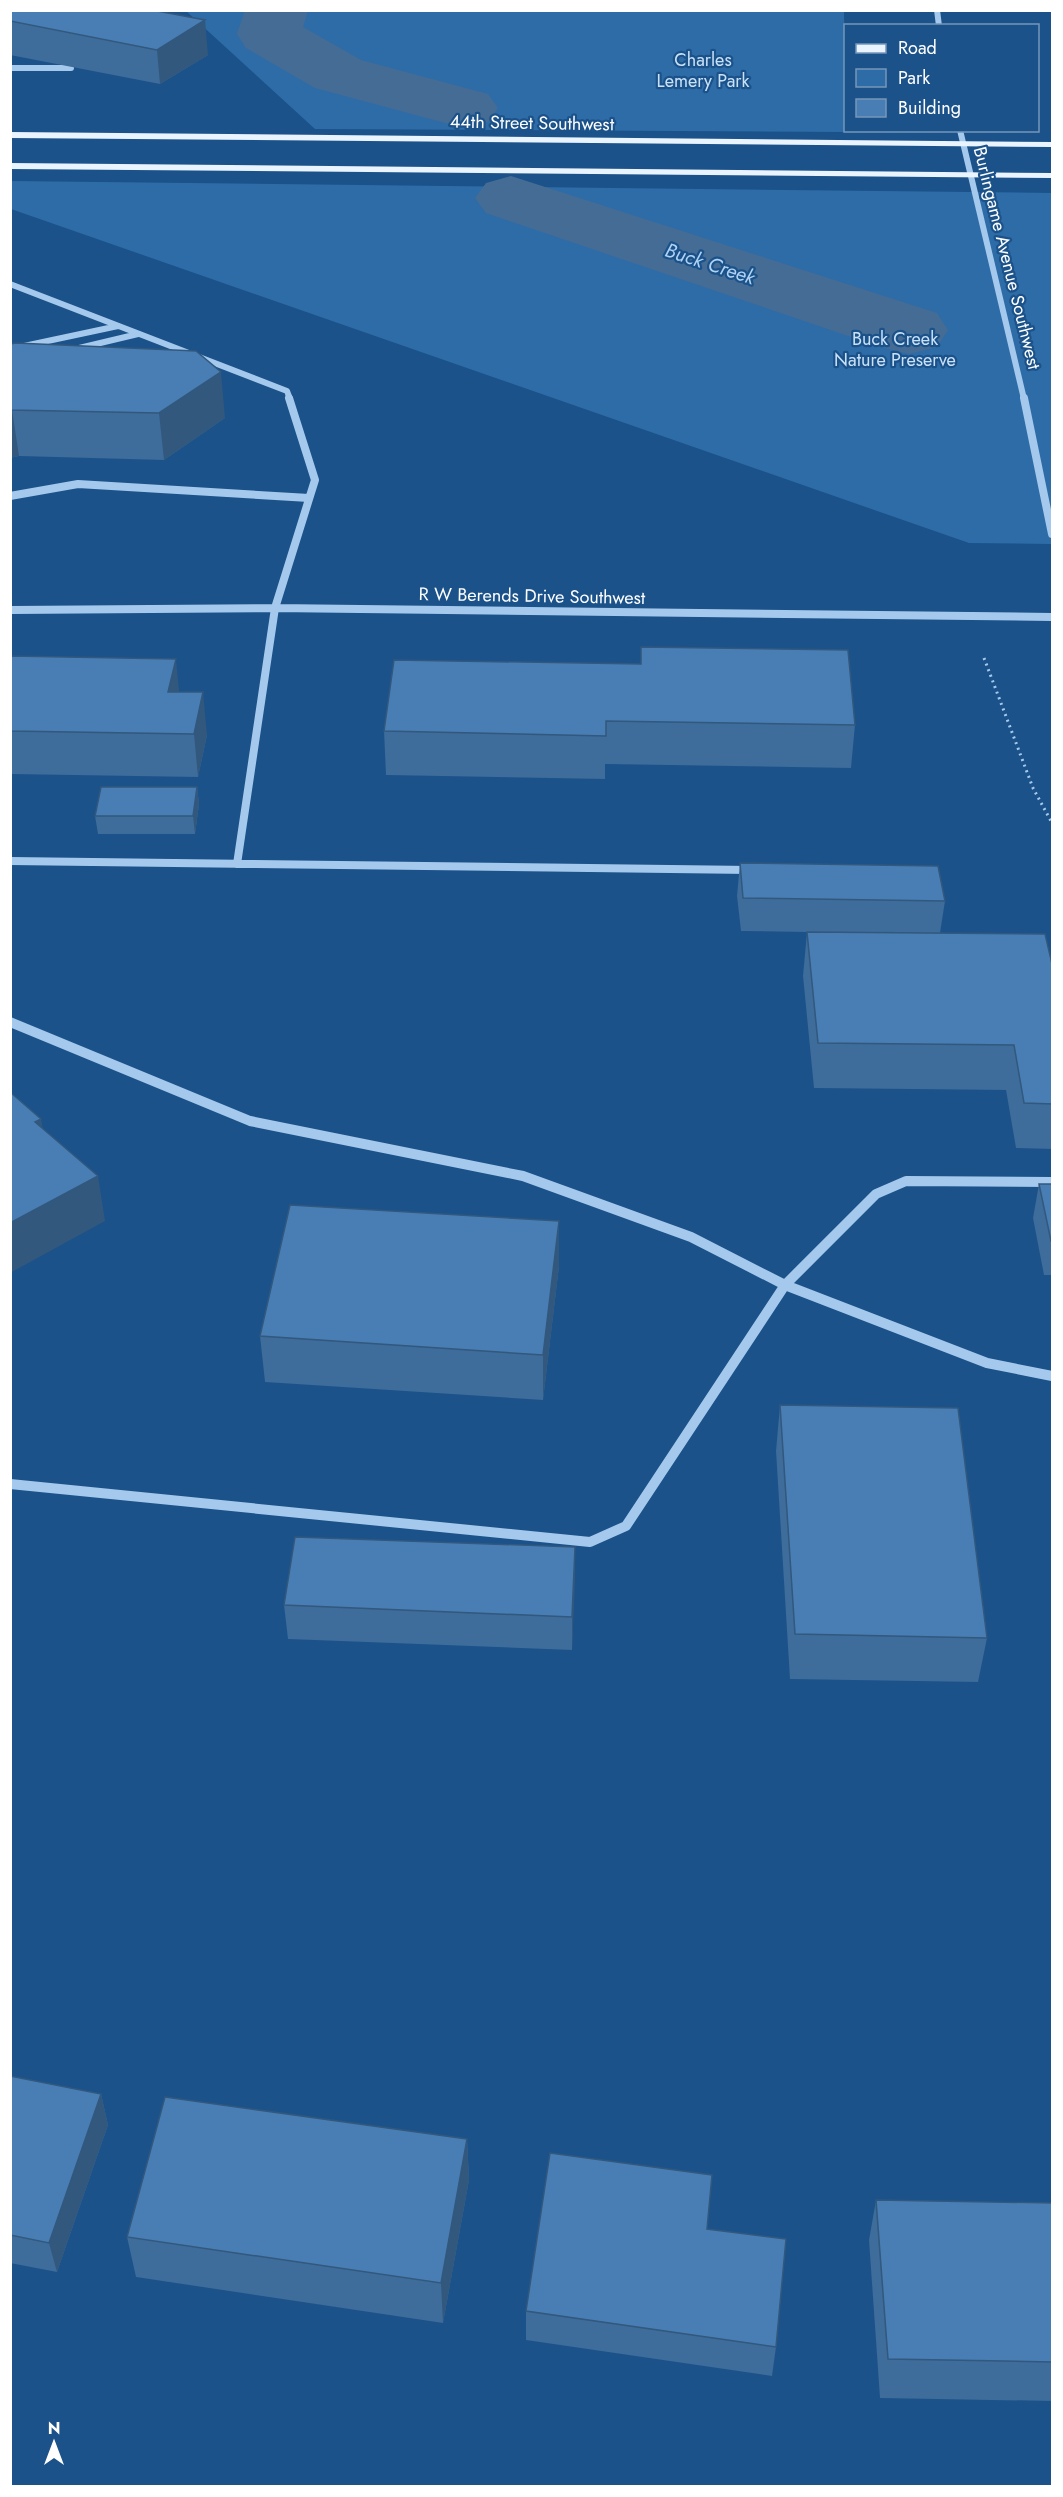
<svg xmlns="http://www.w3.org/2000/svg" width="1063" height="2497" viewBox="0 0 1063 2497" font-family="Jost,sans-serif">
  <rect width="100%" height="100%" fill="#1b528a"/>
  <path fill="#2e6ca8" d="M186,11H844L846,130L850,132L315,129Z
    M10,181L1052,193V544L969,543L11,209Z"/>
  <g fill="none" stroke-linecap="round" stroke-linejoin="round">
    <path fill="#456c95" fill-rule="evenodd" d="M245,10H308L303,27L361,60L488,94L498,108L488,122L464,128L315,88L246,48L237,34Z
      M511,176L937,313L948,330L937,347L909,354L881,347L486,213L475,198L486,183Z"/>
    <path stroke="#a5c9ed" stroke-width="3" stroke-dasharray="2 4" stroke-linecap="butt" d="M984,658L1033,788L1052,823"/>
    <path stroke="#a5c9ed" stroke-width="6" d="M937,10L939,26
      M10,68H71
      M960,130L1024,399
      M10,284L287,391L290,399
      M10,349L118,326
      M75,349L138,334"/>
    <path stroke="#a5c9ed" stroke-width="8" d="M1024,398L1052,534
      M10,496L78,484L309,498
      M10,610L275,608L1052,617
      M10,861L751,870
      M237,864L275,608L315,480L289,398"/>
    <path stroke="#a5c9ed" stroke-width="10" d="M10,1022L250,1121L523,1176L691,1237L785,1285L987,1363L1052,1376
      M10,1484L590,1542L626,1526L785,1285L876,1194L906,1181L1052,1182"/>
    <path fill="#eaf4ff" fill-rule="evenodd" d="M10,132L1052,142V147L10,138Z
      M10,163L1052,173V178L10,169Z"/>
  </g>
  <path fill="#3e6c9b" d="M10,10L208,55L160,84L10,55Z
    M10,344L225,418L164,460L19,456L10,458Z
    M10,656L179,692L207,735L198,777L10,774Z
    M394,660L855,725L851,768L605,764V779L386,775L384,731Z
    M197,787L199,804L195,834H98L95,816Z
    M740,863L945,901L940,933L1053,968V1149L1016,1148L1006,1090L814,1088L803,976L807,932L741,931L737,896Z
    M1039,1184H1053V1275H1044L1033,1218Z
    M559,1266L543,1400L265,1382L260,1336Z
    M780,1405L987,1638L978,1682L790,1679L776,1451Z
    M575,1547L572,1650L288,1639L284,1605Z
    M10,2076L101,2094L108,2125L57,2272L10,2263Z
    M467,2139L469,2180L443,2323L136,2277L127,2237Z
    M876,2200L1053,2203V2401L880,2398L869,2240Z
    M707,2229L776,2347L772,2376L526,2340V2311Z"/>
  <path fill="#32587e" d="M205,20L208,55L160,84L157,50Z
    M221,372L225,418L164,460L159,413Z
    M10,410H12L19,456L10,458Z
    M176,659L180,701L173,735L168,692Z
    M203,692L207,735L198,777L194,734Z
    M197,787L199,804L195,834L193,816Z
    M41,1119L49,1164L35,1122Z
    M98,1176L105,1221L10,1273V1223Z
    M559,1221V1266L543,1400V1355Z
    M575,1547V1581L572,1650V1617Z
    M101,2094L108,2125L57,2272L49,2243Z
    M467,2139L469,2180L443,2323L441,2283Z"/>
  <path fill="#487eb4" stroke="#32587e" stroke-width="1.5" d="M10,10H152L205,20L157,50L10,21Z
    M16,343L196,351L221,372L159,413L10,410V344Z
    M641,647L848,650L855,725L606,721V736L384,731L394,660L641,664Z
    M10,656L176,659L168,692H203L194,734L10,731Z
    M101,787H197L193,816H95Z
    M740,863L938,866L945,901L743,898Z
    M807,932L1045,934L1053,968V1104L1024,1103L1014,1045L818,1043Z
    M10,1092L41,1119L35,1122L98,1176L10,1223Z
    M1039,1184H1053V1241H1051Z
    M290,1205L559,1221L543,1355L260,1336Z
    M780,1405L958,1408L987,1638L795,1634Z
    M295,1537L575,1547L572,1617L284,1605Z
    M10,2076L101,2094L49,2243L10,2235Z
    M165,2097L467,2139L441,2283L127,2237Z
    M550,2153L712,2175L707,2229L786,2239L776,2347L526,2311Z
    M876,2200L1053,2203V2362L888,2359Z"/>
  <g text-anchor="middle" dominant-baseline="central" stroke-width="4.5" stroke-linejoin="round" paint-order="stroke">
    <g font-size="18" fill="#cae2f9" stroke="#1b528a">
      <text x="703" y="60">Charles<tspan x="703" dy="21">Lemery Park</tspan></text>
      <text x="895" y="339">Buck Creek<tspan x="895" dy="21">Nature Preserve</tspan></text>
    </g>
    <g font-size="18" fill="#fff" stroke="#1b528a">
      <text transform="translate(532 123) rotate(1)">44th Street Southwest</text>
      <text transform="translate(1007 258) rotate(76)">Burlingame Avenue Southwest</text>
      <text transform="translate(532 596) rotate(1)">R W Berends Drive Southwest</text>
    </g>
    <g font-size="20" font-style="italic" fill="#b0d3f4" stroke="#1b528a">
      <text transform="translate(710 264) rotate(18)">Buck Creek</text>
    </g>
  </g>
  <rect width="1063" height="2497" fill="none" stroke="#ffffff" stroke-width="24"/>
  <rect x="844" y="24" width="195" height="108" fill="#1b528a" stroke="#7697b9" stroke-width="1.5"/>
  <rect x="856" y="44" width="30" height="9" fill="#eaf4ff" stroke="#7697b9" stroke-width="1.5"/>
  <text x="898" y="54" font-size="18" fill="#ffffff">Road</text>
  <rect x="856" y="69" width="30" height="18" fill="#2e6ca8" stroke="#7697b9" stroke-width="1.5"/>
  <text x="898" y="84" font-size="18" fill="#ffffff">Park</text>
  <rect x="856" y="99" width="30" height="18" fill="#487eb4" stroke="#7697b9" stroke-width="1.5"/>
  <text x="898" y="114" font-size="18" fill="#ffffff">Building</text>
  <g transform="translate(54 2443)" stroke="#1b528a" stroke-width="4.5" paint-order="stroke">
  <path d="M0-4.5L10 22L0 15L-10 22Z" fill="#ffffff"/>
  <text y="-9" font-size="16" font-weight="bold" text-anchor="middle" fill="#ffffff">N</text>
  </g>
</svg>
